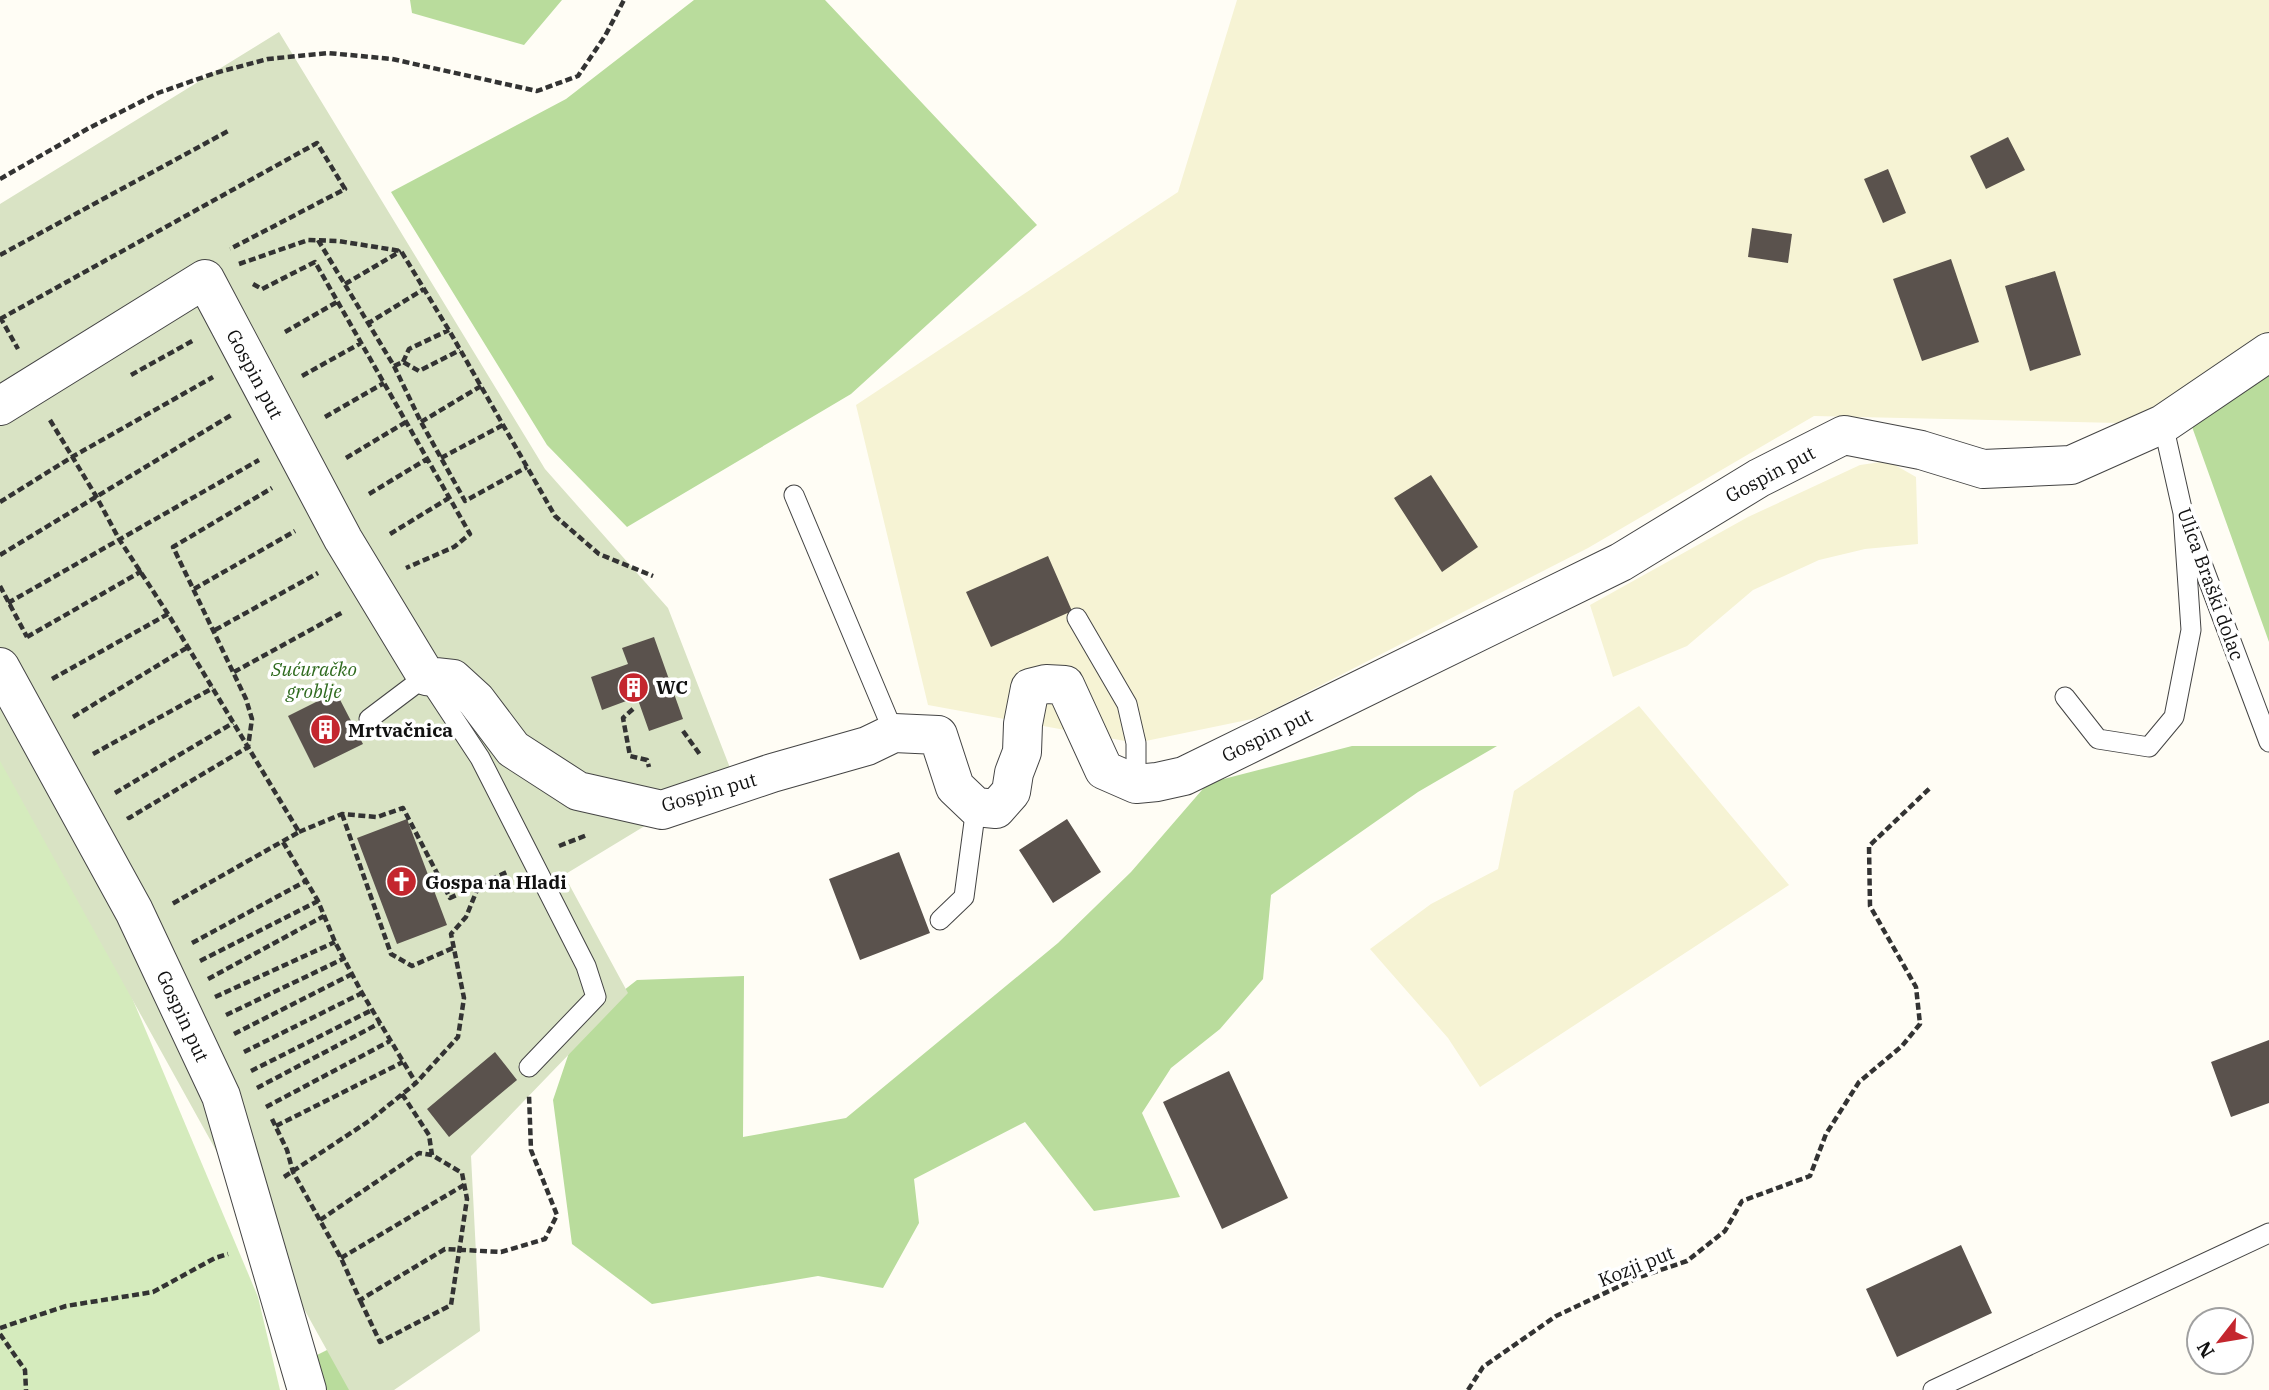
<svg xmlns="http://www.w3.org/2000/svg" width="2269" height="1390" viewBox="0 0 2269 1390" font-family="'IBM Plex Serif',serif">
  <rect width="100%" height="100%" fill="#fffdf5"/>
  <path fill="#f6f3d4" d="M1237,0H2269V345L2163,424L1814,416L1588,548L1257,718L1136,743L928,705L856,405L1178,192Z
    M1888,461L1916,477L1918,544L1865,549L1819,560L1753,590L1687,646L1613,677L1590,605L1748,517L1860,465Z
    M1639,706L1789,885L1480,1087L1448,1038L1370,949L1431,904L1498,869L1514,791Z"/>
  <path fill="#d5ebbd" d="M0,753L114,955L258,1297L280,1390H0Z"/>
  <path fill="#b9dc9c" d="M410,0H562L524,45L412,13Z
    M694,0H825L1037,225L851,394L627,527L547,445L391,192L566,99Z
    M2269,344V642L2181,396Z
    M1352,746H1497L1418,792L1271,895L1263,979L1220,1029L1171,1068L1142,1113L1180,1197L1094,1211L1025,1122L914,1179L919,1223L883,1288L818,1276L652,1304L572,1244L553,1100L578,1026L637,980L744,976L743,1137L846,1118L1058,943L1131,872L1208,783Z
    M337,1345L354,1390H310L303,1362Z"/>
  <path fill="#d9e3c4" d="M279,32L545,469L668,608L732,773L564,875L628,993L471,1156L480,1331L394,1390H349L0,761V204Z"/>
  <path fill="#5a524d" d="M2008,137L2025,170L1986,189L1970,156Z
    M1888,169L1906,213L1883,223L1864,179Z
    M1752,228L1792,234L1788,263L1748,257Z
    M1951,259L1979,342L1922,361L1893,279Z
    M2055,271L2081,355L2030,371L2005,286Z
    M1431,475L1478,547L1442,572L1394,498Z
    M1048,556L1072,611L991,647L966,592Z
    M654,637L683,719L649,731L637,697L602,710L591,677L628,664L622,648Z
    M336,692L363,744L314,768L288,716Z
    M407,819L447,925L397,944L357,838Z
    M1067,819L1101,872L1053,903L1019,850Z
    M899,852L930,933L860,960L829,879Z
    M2269,1040V1103L2231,1117L2211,1062Z
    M495,1052L517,1080L449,1137L427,1109Z
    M1229,1071L1288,1198L1222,1229L1163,1102Z
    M1961,1245L1992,1313L1897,1357L1866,1289Z"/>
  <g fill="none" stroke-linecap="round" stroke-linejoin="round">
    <defs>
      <path id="service" d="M2163,424L2183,513L2269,742
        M794,495L894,733
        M1077,618L1127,704L1136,743V784
        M2065,697L2098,739L2149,747L2174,717L2191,630L2183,513
        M369,719L426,676L480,758L586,966L596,997L529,1067
        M940,920L964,897L976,807
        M1933,1390L2269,1233"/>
      <path id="minor" d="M0,406L205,279L343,539L426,676L453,679L476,700L513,749L578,791L662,810L772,773L867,746L894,733L938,735L955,787L976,807L996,809L1011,792L1014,773L1022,752L1023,724L1030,688L1046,684L1065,685L1104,770L1136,784L1157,782L1184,776L1621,562L1759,478L1844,435L1921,450L1983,469L2071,465L2163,424L2269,352
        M0,667L134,911L221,1096L307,1390"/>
    </defs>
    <use href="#service" stroke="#444" stroke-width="21"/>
    <use href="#minor" stroke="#444" stroke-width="40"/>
    <path stroke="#333" stroke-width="4.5" stroke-dasharray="7 3.5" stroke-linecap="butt" d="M0,179L89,128L158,93L215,73L268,59L328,53L392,59L537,91L578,76L605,36L624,0
      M318,240L394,366L421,422L465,501L527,467
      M0,255L230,130
      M239,264L308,240L338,241L401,251L450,332L555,516L599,554L653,576
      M253,284L262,289L315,262L470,534L454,547L406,568
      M345,284L401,251
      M0,317L18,349
      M0,319L317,143L345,189L230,249
      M367,324L424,289
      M285,332L337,302
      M403,362L409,349L449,330
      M394,366L403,362L419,371L460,350
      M131,375L194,340
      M302,376L361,343
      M325,417L384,383
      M50,420L96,496L119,539L168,614L299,832L172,904
      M421,422L481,386
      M346,458L406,422
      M441,458L503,425
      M369,494L427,459
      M0,502L72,457L213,377
      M390,534L449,498
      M0,555L233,414
      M0,586L27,637
      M194,589L295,531
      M8,603L259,460
      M215,630L318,573
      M27,637L142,571
      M234,672L343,612
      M52,679L168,614
      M633,709L623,718L630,756L647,760L649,767
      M73,717L188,647
      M683,731L701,756
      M93,754L213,688
      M115,793L233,723
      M342,814L391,954L412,966L453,948
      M128,816L129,818L248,747L252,719L246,699L173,547L272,488
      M299,832L342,814L377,817L403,808L450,898L478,885
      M283,842L318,901L335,942L362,993L416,1083
      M559,846L587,835
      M192,943L306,881
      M200,961L318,901
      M208,979L324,916
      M215,997L335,942
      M226,1015L345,958
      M234,1034L352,974
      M244,1052L362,993
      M251,1071L372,1010
      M257,1088L380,1023
      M402,1094L429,1135L432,1155
      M266,1107L390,1041
      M272,1119L287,1150L293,1172L341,1258L360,1300L445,1249L501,1252L545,1239L557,1215L531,1150L529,1095
      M276,1126L403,1062
      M284,1177L369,1121L416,1083L458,1037L464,998L451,934L466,917L479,885L507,872
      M320,1220L419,1153L432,1155L462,1173L467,1199L451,1305L380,1342L360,1300
      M341,1258L464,1185
      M0,1328L66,1306L153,1292L215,1258L228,1254
      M0,1334L25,1370L26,1390
      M1468,1390L1483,1367L1556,1316L1637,1278L1687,1261L1725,1231L1742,1201L1810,1176L1826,1134L1859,1082L1902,1046L1920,1024L1916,987L1870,906L1869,846L1931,787"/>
    <use href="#service" stroke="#fff" stroke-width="19"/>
    <use href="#minor" stroke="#fff" stroke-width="38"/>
  </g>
  <defs>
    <symbol id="building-disc" viewBox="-11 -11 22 22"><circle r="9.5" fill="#c4262e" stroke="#fff"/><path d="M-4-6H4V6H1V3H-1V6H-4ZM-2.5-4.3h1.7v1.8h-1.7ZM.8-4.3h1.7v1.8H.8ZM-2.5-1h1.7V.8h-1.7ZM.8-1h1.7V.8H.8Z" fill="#fff"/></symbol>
    <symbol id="church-disc" viewBox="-11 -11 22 22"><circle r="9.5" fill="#c4262e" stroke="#fff"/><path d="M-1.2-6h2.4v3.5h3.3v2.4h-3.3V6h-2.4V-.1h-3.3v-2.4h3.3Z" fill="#fff"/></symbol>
  </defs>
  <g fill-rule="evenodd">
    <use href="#building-disc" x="616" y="670" width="35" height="35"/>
    <use href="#building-disc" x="308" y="712" width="35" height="35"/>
    <use href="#church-disc" x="384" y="864" width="35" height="35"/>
  </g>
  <g text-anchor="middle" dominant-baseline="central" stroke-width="7" stroke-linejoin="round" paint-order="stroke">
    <g font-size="19" fill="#111" stroke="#fff">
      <text transform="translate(255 374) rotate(62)">Gospin put</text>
      <text transform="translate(1770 474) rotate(-28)">Gospin put</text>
      <text transform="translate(2211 584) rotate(70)">Ulica Braški dolac</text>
      <text transform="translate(1267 735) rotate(-26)">Gospin put</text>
      <text transform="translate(709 792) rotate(-16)">Gospin put</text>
      <text transform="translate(183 1016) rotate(65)">Gospin put</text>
      <text transform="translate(1636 1266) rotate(-22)">Kozji put</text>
    </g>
    <g font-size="19" font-style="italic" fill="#2f6b1f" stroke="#fff">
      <text x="314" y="669">Sućuračko<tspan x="314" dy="22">groblje</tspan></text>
    </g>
    <g font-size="19" font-weight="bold" fill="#111" stroke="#fff" text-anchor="start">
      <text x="656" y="687">WC</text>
      <text x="348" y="730">Mrtvačnica</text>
      <text x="425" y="882">Gospa na Hladi</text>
    </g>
  </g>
  <g transform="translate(2220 1341) rotate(239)"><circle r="33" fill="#ffffff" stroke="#a0a0a0" stroke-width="2"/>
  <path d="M0-5L12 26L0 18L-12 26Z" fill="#c4262e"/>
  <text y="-10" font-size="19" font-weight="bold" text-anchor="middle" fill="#111111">N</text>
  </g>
</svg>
